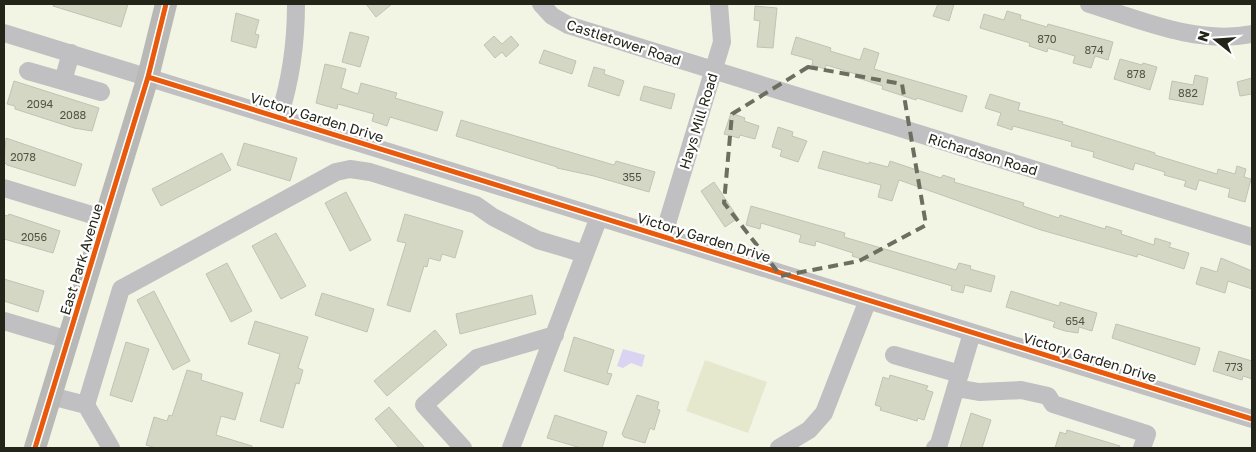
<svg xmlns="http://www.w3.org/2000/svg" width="1256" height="452" viewBox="0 0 1256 452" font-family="'Golos Text',sans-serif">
  <rect width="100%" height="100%" fill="#f3f5e4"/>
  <path fill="#e5e8cc" d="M705,360L767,382L748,433L686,411Z"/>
  <path fill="#dad3f2" d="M623,349L645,355L642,367L631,363L623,368L617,366Z"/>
  <path fill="#d5d7c5" stroke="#c0c2b5" d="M54,4H128L121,27L53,6Z
    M366,4H392L376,17Z
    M938,4H954L949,21L933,16Z
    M755,6L777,8L773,48L757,47L760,21L754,20Z
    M1007,11L1021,15L1020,19L1047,27L1048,24L1113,42L1108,60L1095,56L1091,68L1073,63L1075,56L1048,48L1047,52L1029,46L1030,43L980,28L984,14L1004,20Z
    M236,13L259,20L255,34L259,35L256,48L231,41Z
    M350,32L369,37L360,67L342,62Z
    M494,36L502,44L511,36L519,45L506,57L502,52L495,58L484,45Z
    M796,37L831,48L830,51L860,60L864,48L879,53L874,69L967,96L962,112L917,98L916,100L882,89L883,86L855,77L856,74L826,65L825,69L812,65L813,60L791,54Z
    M544,50L576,61L572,74L539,63Z
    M1120,59L1142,65L1143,63L1157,67L1150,90L1114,79Z
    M325,64L346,69L341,88L358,94L361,83L397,93L395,98L443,112L437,131L390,117L387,126L372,121L374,114L338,104L337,109L316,103Z
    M594,67L605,70L604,74L624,81L619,96L588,86Z
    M1195,75L1208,78L1203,105L1169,99L1172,81L1193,85Z
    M1252,78V94L1240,96L1237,82Z
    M14,81L99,108L92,131L74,128L15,109V106L7,104Z
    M644,86L675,94L671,109L640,100Z
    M990,94L1020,103L1018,110L1063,122L1062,124L1155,153V155L1217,174L1218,169L1235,174L1237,166L1246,169L1244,177L1251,179L1245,202L1228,197L1230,189L1199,180L1196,190L1184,186L1186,181L1164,175L1165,172L1135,163L1133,170L1093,157L1094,152L1071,146L1072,142L1013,126L1012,130L997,125L1001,113L985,108Z
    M731,113L745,118L744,121L759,126L755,139L740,135L739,138L724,134Z
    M461,120L614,165L616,161L655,172L649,192L594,176L557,168V167L456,136Z
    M778,127L793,132L792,136L807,141L798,162L780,156L782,150L772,147Z
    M6,138L82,164L75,186L7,165L4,162Z
    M244,143L297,158L290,181L237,165Z
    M823,151L869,164V162L888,167L890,161L941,178L943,175L955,179L954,182L1024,203L1023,206L1059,218L1060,215L1105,229L1106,226L1122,231L1121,234L1154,245L1155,238L1171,243L1169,247L1189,253L1184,269L1138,254L1137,257L1041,230L899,180L892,201L878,197L881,185L818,168Z
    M222,153L231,170L161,206L152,189Z
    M714,182L738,218L725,227L701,191Z
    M346,192L371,240L350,251L325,203Z
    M751,206L845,233L844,237L956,270L959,263L971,266L970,269L995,276L991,292L965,285L963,293L951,290L952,286L852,256L853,253L816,241L815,246L799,242L801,235L761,223L760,229L746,225Z
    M9,214L60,231L53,253L4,239V215L8,216Z
    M405,214L463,231L455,258L442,254L440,261L429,258L427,267L424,266L410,312L387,305L406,243L397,241Z
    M276,233L306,286L281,299L252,246Z
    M1221,258L1252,271V289L1228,281L1225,293L1196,284L1201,267L1217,272Z
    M227,263L252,311L231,322L206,274Z
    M4,279L44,291L38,312L4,301Z
    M154,291L190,361L173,370L137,300Z
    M1011,291L1059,306L1060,302L1097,313L1092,331L1079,327L1078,333L1065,331L1053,327L1055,322L1006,307Z
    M322,293L374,309L367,332L315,315Z
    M532,295L536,314L460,334L456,314Z
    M255,321L308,337L298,368L303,370L299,384L296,383L283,428L260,421L280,354L248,344Z
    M1116,324L1200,348L1195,365L1112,338Z
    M435,330L447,345L387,396L374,381Z
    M574,337L614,350L607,373L612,374L608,385L564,371Z
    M126,342L149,349L132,402L110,395Z
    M1219,351L1252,361V379L1243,376L1242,380L1213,371Z
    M187,370L202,374L201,380L243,393L235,420L221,416L216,435L252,446V448H156L146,445L154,417L167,421L169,415L172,416Z
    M890,375L928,386L926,390L933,392L924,420L918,418L917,421L880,410L881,407L875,405L883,377L889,379Z
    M637,395L659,402L657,409L660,410L654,430L650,428L645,443L624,437L622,434Z
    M389,407L425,448H399L375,419Z
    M971,413L991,420L982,448H960Z
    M555,415L607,432L602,448H581L547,438Z
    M1067,430L1120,446L1119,448H1055L1060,432L1066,434Z"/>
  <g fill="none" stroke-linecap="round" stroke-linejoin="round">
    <path stroke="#c0bfc1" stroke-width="18" d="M541,4L552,16L568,25L1252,237
      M1089,4C1141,20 1197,45 1252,34
      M4,33L1252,419
      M28,71L63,81L71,53
      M63,81L101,92
      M279,117C291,80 296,44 296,4
      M4,188L105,219
      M663,237L722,42L719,4
      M4,321L68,340
      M894,355L960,374
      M956,388L979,392L1021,390L1048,396L1053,404L1147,434L1142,448
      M51,396L86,405
      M111,448L86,405L121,289L336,172L350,169L370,172L476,205L493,217L538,240L585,254
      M463,448L424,405L477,358L555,335
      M511,448L599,217
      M779,448L809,430L824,413L868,300
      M935,448L939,444L972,333"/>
    <path stroke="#b8b8b6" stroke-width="22" d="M35,448L148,77L166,4"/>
    <defs>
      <path id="cycleway" d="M148,77L1252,419
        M35,448L148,77L166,4"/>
    </defs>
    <use href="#cycleway" stroke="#fff" stroke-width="8"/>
    <use href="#cycleway" stroke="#e8590c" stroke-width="5"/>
  </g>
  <path fill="none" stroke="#6c6e60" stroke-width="4" stroke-dasharray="10 6" stroke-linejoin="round" d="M808,67L902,84L926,225L859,261L781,276L724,203L732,114Z"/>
  <g text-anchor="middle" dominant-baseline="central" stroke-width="4.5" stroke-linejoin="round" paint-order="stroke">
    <g font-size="11" fill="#505244">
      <text x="1047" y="38">870</text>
      <text x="1094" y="49">874</text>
      <text x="1136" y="73">878</text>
      <text x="1188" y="92">882</text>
      <text x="40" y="103">2094</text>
      <text x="73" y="114">2088</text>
      <text x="23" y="156">2078</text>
      <text x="632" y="176">355</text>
      <text x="34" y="236">2056</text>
      <text x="1075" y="320">654</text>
      <text x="1234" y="366">773</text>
    </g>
    <g font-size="14" fill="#232519" stroke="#fff">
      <text transform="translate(624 42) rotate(18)">Castletower Road</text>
      <text transform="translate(317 117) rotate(17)">Victory Garden Drive</text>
      <text transform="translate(698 121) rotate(-73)">Hays Mill Road</text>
      <text transform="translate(983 154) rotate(17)">Richardson Road</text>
      <text transform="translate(704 237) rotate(17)">Victory Garden Drive</text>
      <text transform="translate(81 259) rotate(-73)">East Park Avenue</text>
      <text transform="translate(1090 357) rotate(17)">Victory Garden Drive</text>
    </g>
  </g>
  <rect width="1256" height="452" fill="none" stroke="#232519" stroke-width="10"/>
  <g transform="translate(1216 40) rotate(287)" stroke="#ffffff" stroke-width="4" paint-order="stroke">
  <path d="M0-4L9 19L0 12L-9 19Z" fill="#232519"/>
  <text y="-8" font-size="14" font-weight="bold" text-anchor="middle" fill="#232519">N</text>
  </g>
</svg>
